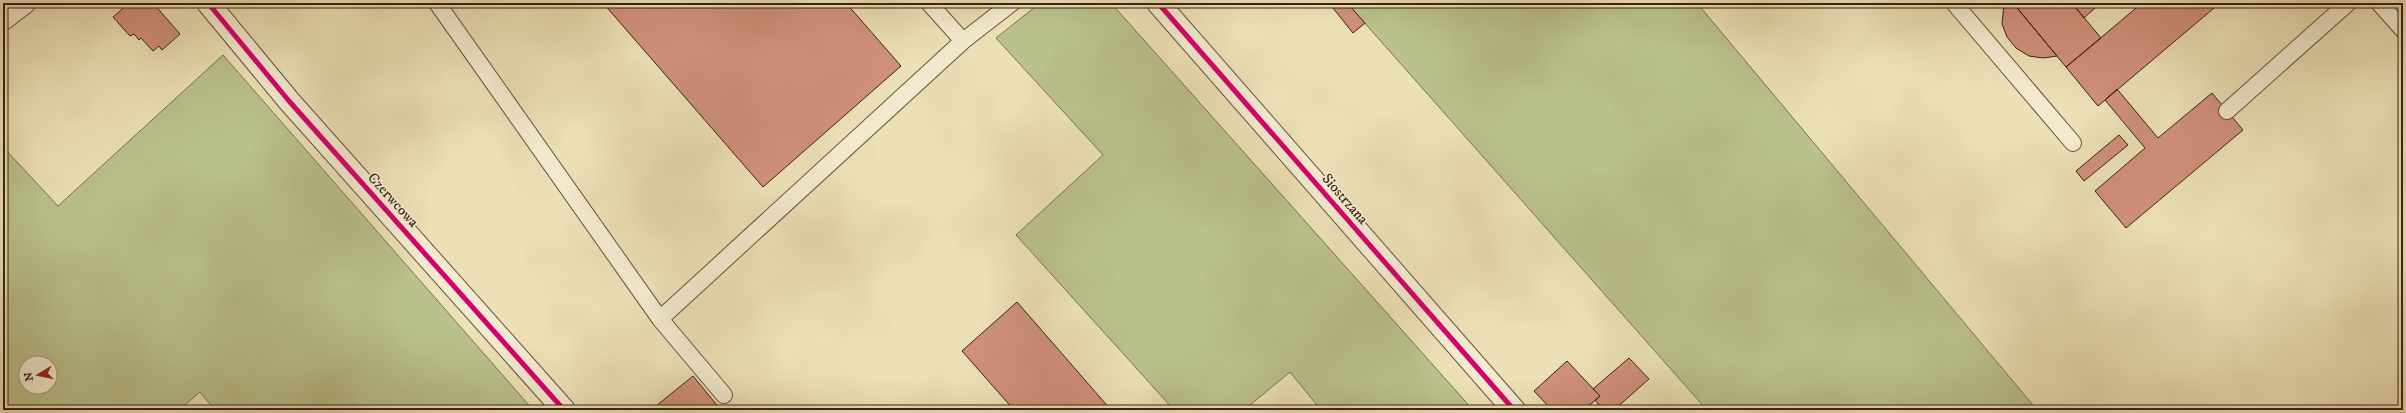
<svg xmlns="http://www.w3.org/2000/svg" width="2406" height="413" viewBox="0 0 2406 413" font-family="'IM FELL DW Pica',serif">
  <rect width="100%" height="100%" fill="#ece0b6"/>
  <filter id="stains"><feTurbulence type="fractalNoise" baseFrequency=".005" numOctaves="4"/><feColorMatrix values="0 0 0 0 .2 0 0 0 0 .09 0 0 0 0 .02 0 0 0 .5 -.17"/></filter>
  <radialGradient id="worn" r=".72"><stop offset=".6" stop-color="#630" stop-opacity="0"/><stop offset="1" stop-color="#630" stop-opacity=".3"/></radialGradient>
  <path fill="#bac18c" stroke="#797050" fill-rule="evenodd" d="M1040,3H1111L1473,410H1321L1290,372L1244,410H1174L1016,235L1103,155L996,38Z
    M1347,3H1697L2037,410H1707Z
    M223,55L533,410H215L200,392L179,410H3V147L58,206ZM26,363H50V387H26Z"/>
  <path fill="#d0907c" stroke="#382015" d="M129,3H153L180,34L162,50L159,46L153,51L141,38L139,40L134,34L130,36L113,17Z
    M603,3H846L901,66L763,187Z
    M1329,3H1347L1365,23L1353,33Z
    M2004,3H2013L2057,56L2043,58L2029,56L2016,48L2007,37L2002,24Z
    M2013,3H2072L2101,38L2066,67Z
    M2072,3H2091L2095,8L2084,18Z
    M2142,3H2220L2098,106L2066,67Z
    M2117,89L2158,138L2212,93L2243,130L2126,228L2095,191L2145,148L2105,100Z
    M2119,135L2128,145L2084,181L2076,171Z
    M1017,302L1111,410H1014L962,351Z
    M1629,358L1649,379L1614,410H1603L1595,400L1600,396L1593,389Z
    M1567,361L1600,396L1584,410H1552L1534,391Z
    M693,376L721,410H660L656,406Z"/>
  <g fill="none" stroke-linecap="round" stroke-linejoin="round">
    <defs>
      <path id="service" d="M437,3L660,319
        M1954,3L2073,143
        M2379,3L2403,30
        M963,41L1012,3
        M2227,111L2348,3
        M724,395L660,319L963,41L929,3"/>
      <path id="minor" d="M208,3L289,101L564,410
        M3,19L24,3"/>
      <path id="tertiary" d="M1158,3L1514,410"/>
    </defs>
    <use href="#service" stroke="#65503d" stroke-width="18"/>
    <use href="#minor" stroke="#65503d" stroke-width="24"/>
    <use href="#tertiary" stroke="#65503d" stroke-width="24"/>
    <use href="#service" stroke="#f3ebd0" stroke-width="16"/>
    <use href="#minor" stroke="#f3ebd0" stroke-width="22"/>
    <use href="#tertiary" stroke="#f3ebd0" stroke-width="22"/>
    <defs>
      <path id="cycleway" d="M208,3L289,101L564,410
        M1158,3L1514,410"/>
    </defs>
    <use href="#cycleway" stroke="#f3ebd0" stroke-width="8"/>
    <use href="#cycleway" stroke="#d6006c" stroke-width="5"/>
  </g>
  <g text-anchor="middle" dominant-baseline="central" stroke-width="3.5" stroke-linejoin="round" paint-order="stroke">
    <g font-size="15" fill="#382015" stroke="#f3ebd0">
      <text transform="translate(1345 199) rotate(49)">Siostrzana</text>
      <text transform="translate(393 200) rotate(48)">Czerwcowa</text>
    </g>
  </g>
  <rect width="2406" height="413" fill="none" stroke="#ece0b6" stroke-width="16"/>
  <rect x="4" y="4" width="2398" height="405" fill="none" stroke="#382015" stroke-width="2"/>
  <rect x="8" y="8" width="2390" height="397" fill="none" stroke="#382015"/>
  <g transform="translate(38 375) rotate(260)"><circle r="19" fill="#f3ebd0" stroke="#a89a85"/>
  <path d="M0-3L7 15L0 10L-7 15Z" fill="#8f2418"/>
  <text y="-6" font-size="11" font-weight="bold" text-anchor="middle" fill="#382015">N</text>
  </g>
  <rect width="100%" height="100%" filter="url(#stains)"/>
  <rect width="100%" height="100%" fill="url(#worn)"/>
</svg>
